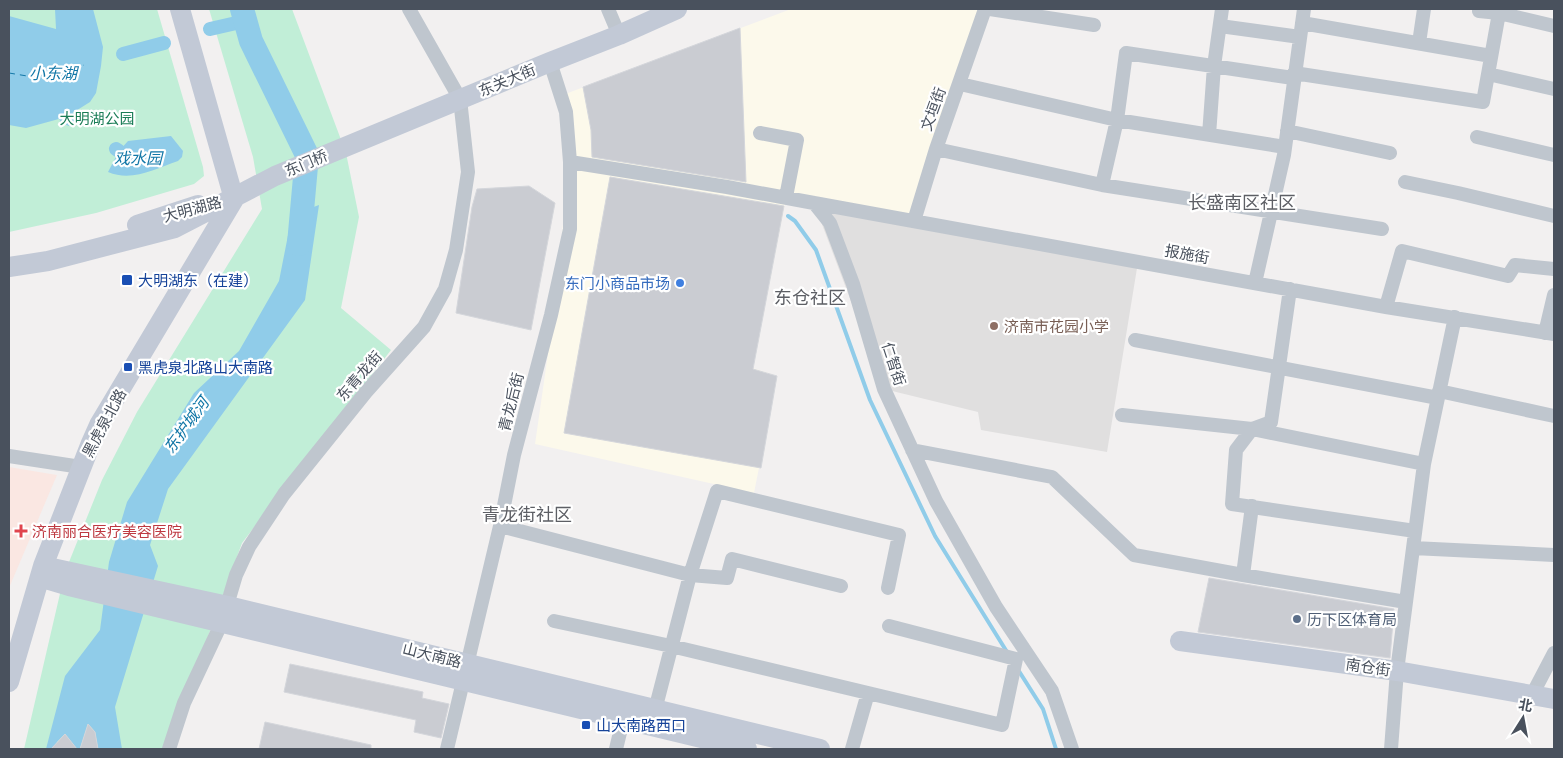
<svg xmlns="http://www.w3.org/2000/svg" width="1563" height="758" viewBox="0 0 1563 758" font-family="'PT Sans Narrow','Noto Sans SC',sans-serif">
  <rect width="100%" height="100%" fill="#f2f0f0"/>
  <path fill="#fcf9eb" d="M791,9H985L914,221L786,198L753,368L777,376L754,493L535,444L550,340L570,162L560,96Z"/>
  <path fill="#e0dfdf" d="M814,203L1138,262L1107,452L981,430L978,412L884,389Z"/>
  <path fill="#fae7e2" d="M9,467L57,475L9,588Z"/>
  <path fill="#c1eed7" d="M9,9H157L203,167L204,176L194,184L96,213L9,232Z
    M209,9H292L346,153L359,217L341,308L391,350L242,543L167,749H24L65,572L102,480L137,412L262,209L253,157Z"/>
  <path fill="#90cce9" d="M55,9H93L103,47L101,66L96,93L90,102L66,117L26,128L9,125V16L56,29Z
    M171,136L183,151L182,157L178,161C155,169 132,182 108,172L119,151L128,141Z
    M319,205L305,300L168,489L150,545L158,566L115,707L122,749H98L95,732L88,724L80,749H69L68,739L65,734L57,742L55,749H46L65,676L100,630L109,562L127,502L194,393L239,351L279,281L292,215Z"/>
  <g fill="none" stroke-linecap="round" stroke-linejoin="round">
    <path stroke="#90cce9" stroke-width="4" d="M788,216L795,221L816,250L870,400L935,536L1007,652
      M1017,668L1043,709L1056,749"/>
    <path stroke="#90cce9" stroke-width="14" d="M210,29L245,21
      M123,54L164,43
      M66,117L70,119
      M116,149L119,151"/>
    <path stroke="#90cce9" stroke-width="24" d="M242,9L251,41L307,155L299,244"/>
    <path stroke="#1277a7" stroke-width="1" stroke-dasharray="6 5" stroke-linecap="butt" d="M9,73L27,76L61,75L84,65"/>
  </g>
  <path fill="#caccd2" stroke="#d4d6db" d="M740,28L746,182L592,157L591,130L583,87Z
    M610,177L784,206L753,369L777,376L761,468L564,433Z
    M529,186L555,203L531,330L456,313L472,207L477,189Z
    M1209,578L1394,609L1390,658L1198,632Z
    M290,664L423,692L422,698L449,704L441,738L414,732L416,720L284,692Z
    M265,722L371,745V749H259Z
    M88,724L95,732L98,749H80Z
    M65,734L77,749H51Z"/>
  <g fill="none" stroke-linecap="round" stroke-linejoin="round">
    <path stroke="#bfc6ce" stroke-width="14" d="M608,9L619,35
      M990,9L1094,25
      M1480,9L1479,11L1499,13
      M1302,23L1491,56
      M1220,26L1300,37
      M1419,43L1424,9
      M1294,73L1483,102L1499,13L1554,26
      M1488,74L1554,89
      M960,84L1117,120L1285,147
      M1287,131L1390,153
      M760,133L797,140L786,197
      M1209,135L1214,66L1222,9
      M1477,137L1554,155
      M936,149L1102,185L1382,229
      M570,162L727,187L814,203L830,223L853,284L884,389L936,501L996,607L1052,691L1072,749
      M1405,182L1458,193L1554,216
      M1102,185L1117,120L1126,53L1293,78
      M814,203L1386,307L1554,334
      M914,221L936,149L985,9
      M1255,283L1284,155L1304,9
      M1290,289L1271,422L1252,429L1236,450L1232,504L1415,531
      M1386,307L1402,251L1508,276L1515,265L1554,269
      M1545,333L1554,295
      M1135,340L1438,398
      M1439,391L1554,416
      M1122,415L1252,429L1424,464
      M912,450L1052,477L1134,555L1243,575
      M9,456L81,467
      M1252,506L1243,575L1406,602
      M500,526L690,575L655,710
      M1413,548L1554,555
      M841,586L732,559L727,578L690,575L717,491L899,535L888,588
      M554,621L671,646L868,693L852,749
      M868,693L1002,725L1016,659L889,626
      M1532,695L1554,653
      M169,749L184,703L222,622L236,575L249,547L284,494L366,392L424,327L445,289L456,250L468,172L460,99L409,9
      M447,749L500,526L514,455L551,315L570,229V162L566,112L550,62
      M616,749L623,720
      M1391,749L1397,671L1424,464L1455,317"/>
    <path stroke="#c2c9d6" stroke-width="20" d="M137,225L198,205
      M9,267L48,261L175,228L275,176L550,62L619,35L677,9
      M43,566L228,606L820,749
      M42,578L69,586L747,749
      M1180,641L1397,671L1554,699
      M9,682L43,566L91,443L99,425L234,199L180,9"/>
  </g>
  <g fill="#1a4fb4" stroke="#fff" stroke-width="2">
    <rect x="121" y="274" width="12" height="12" rx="2.5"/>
    <rect x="123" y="362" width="10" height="10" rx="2.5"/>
    <rect x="581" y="720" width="10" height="10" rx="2.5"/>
  </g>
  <circle fill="#3f7fe0" stroke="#fff" stroke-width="2" cx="680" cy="283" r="5"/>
  <circle fill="#8d6e63" stroke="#fff" stroke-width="2" cx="994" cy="326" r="5"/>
  <path fill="#e0444e" stroke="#fff" stroke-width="2" d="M18.5 523.5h5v5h5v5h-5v5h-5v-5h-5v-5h5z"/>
  <circle fill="#5c6f8a" stroke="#fff" stroke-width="2" cx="1297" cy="619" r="5"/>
  <g text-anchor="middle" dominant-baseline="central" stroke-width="4.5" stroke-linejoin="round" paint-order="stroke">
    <g font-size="15" fill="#49515d" stroke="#fff">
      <text transform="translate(507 80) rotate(-23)">东关大街</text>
      <text transform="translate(933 109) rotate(-70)">文垣街</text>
      <text transform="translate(306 163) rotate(-23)">东门桥</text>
      <text transform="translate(192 209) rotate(-15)">大明湖路</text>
      <text transform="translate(1187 254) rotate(10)">报施街</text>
      <text transform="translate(894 364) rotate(72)">仁智街</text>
      <text transform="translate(359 376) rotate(-49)">东青龙街</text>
      <text transform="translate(511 402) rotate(-76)">青龙后街</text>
      <text transform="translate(104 423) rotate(-62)">黑虎泉北路</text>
      <text transform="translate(432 655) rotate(14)">山大南路</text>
      <text transform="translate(1368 667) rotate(8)">南仓街</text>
    </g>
    <g font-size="15" fill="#1b7d57" stroke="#fff">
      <text x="97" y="118">大明湖公园</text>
    </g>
    <g font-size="15" fill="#164399" stroke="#fff" text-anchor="start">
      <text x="138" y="280">大明湖东（在建）</text>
      <text x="138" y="367">黑虎泉北路山大南路</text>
      <text x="596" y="725">山大南路西口</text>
    </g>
    <g font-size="15" fill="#366cbe" stroke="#fff" text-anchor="end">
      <text x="670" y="283">东门小商品市场</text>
    </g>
    <g font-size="15" fill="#785e54" stroke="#fff" text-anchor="start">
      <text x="1004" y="326">济南市花园小学</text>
    </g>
    <g font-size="15" fill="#be3a42" stroke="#fff" text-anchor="start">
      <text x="32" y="531">济南丽合医疗美容医院</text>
    </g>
    <g font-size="15" fill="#4e5e75" stroke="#fff" text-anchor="start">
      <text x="1307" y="619">历下区体育局</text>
    </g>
    <g font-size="16" font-style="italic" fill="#1277a7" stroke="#fff">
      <text x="53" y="73">小东湖</text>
      <text x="138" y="158">戏水园</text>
      <text transform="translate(186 425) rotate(-54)">东护城河</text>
    </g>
    <g font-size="18" fill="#5d5f65" stroke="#fff">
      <text x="1242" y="202">长盛南区社区</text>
      <text x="810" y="297">东仓社区</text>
      <text x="527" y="514">青龙街社区</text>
    </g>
  </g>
  <rect width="1563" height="758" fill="none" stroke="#49515d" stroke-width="20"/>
  <g transform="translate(1523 718) rotate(11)" stroke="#ffffff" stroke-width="4" paint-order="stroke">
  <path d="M0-4L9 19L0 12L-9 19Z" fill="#49515d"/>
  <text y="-8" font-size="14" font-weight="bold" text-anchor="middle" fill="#49515d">北</text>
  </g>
</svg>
